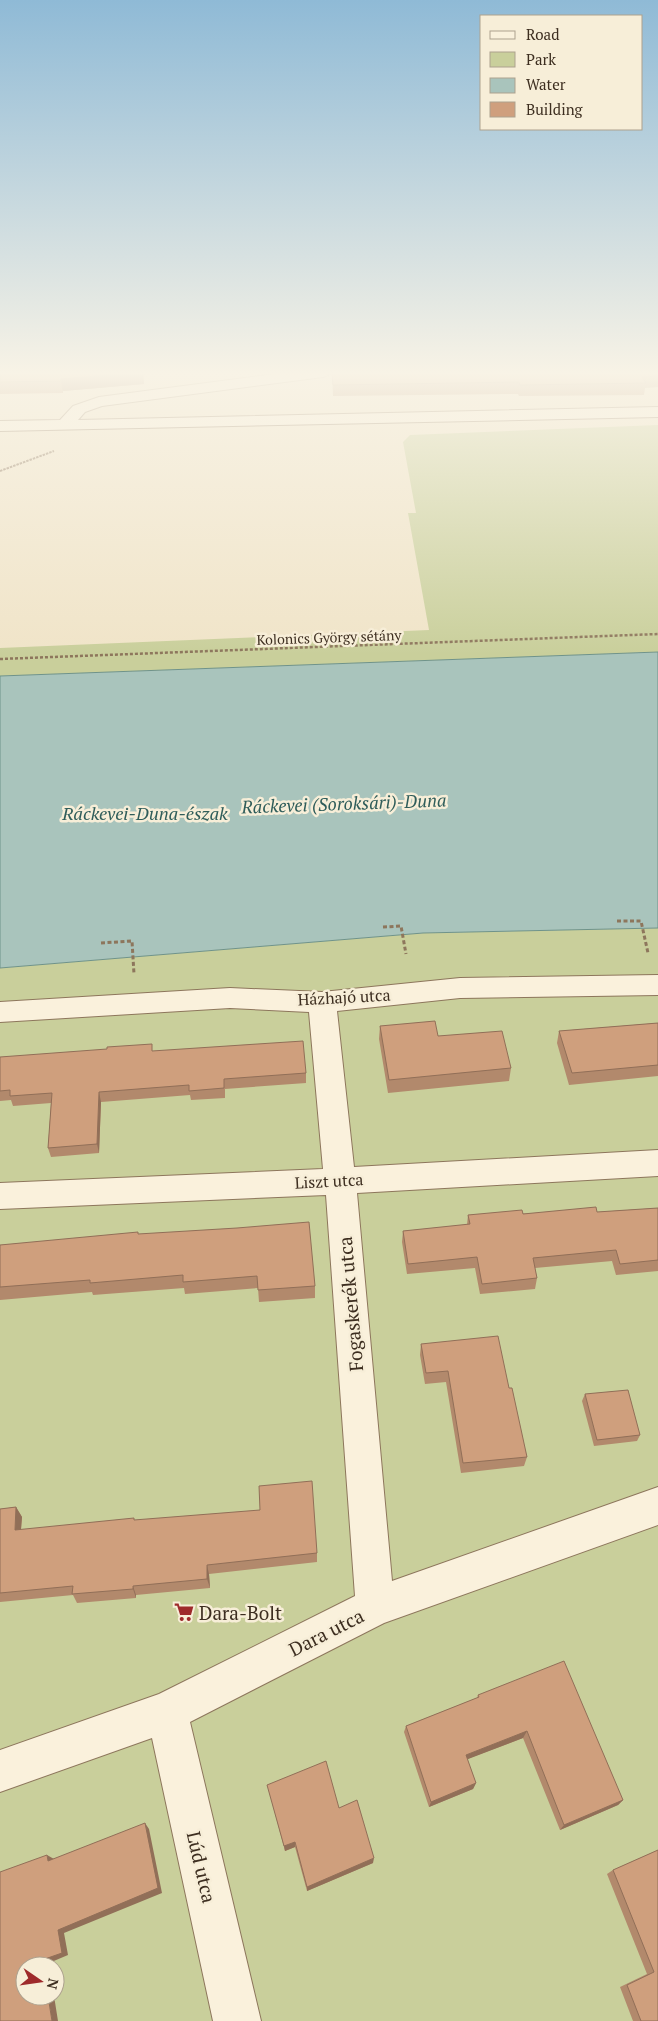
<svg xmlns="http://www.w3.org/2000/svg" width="658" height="2021" viewBox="0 0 658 2021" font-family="'PT Serif',serif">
  <rect width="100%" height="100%" fill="#f0e4c8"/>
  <path fill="#c9cf9b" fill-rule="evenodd" d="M658,425V652L0,676V648L429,630L408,513H416L403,442L410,435Z
    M658,928V2021H0V968L423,933ZM25,1966H55V1996H25Z"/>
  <path fill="#a9c4bc" stroke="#6f938a" d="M658,652V928L423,933L0,968V676Z"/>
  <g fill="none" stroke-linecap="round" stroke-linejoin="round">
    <defs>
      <path id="minor" d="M290,372H331L328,375L323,377L102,406L85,412L78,420L658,407V417L0,431V421L60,420L73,406L99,397Z
        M658,975V995L460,998L337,1011L354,1167L658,1150V1176L357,1193L392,1581L658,1487V1525L384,1623L190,1722L261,2021H213L152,1738L0,1792V1750L159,1694L355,1596L326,1195L0,1209V1183L323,1169L309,1012L230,1008L0,1022V1002L230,988L322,992L460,978Z"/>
    </defs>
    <use href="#minor" stroke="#8d765c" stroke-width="2"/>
    <path stroke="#8d765c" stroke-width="2" stroke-dasharray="2.5 1" stroke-linecap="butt" d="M0,471L54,451"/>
    <path stroke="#8d765c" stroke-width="2.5" stroke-dasharray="3 2" stroke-linecap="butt" d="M0,659L658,634"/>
    <path stroke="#8d765c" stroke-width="3" stroke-dasharray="4 2.5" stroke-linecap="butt" d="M617,921H641L648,953
      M383,927L401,926L406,954
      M101,943L132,941L134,974"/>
    <use href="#minor" fill="#faf1dc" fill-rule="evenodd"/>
  </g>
  <path fill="#b2896c" d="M0,372H143L144,384L63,391V393L0,394Z
    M332,372H658V387L645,388L644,395L519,396L518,394L333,396Z
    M658,1023V1076L569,1085L557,1043L559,1031Z
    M380,1026L438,1036L511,1068L509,1081L388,1093L379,1039Z
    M153,1051L306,1073V1083L225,1089V1098L191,1100L190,1095L101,1102L99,1153L51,1157L48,1148L51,1103L13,1106L11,1100L0,1101V1057Z
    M658,1208V1271L616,1275L612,1261L535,1268L537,1278L535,1289L480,1294L475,1268L407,1274L402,1242L403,1231L467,1225L468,1215L597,1212Z
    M139,1234L315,1286V1298L259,1302L258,1288L185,1294L184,1288L93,1295L92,1292L0,1300V1245Z
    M421,1344L509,1388L527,1457L524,1466L461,1473L446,1382L425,1384L420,1355Z
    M585,1394L640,1435L637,1441L594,1446L582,1401Z
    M16,1507L22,1517L21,1530L134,1520L317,1553V1562L209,1574L210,1588L136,1595V1598L77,1603L73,1595L0,1602V1509Z
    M478,1695L623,1800L618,1805L560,1830L523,1738L467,1759L476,1783L473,1789L429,1807L404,1732L406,1726L477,1698Z
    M269,1791L339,1808L373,1863L307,1891L295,1847L285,1851Z
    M658,1850V2021H633L620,1987L647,1974L607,1874L613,1870Z"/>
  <path fill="#916f58" d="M143,372L144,384L63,391V393L61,381V379Z
    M99,1092L101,1102L99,1153L97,1144Z
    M16,1507L22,1517L20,1540L15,1530Z
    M207,1565L209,1574L210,1588L207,1579Z
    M133,1586L136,1595V1598L133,1589Z
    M527,1731L523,1738L463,1761L466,1755Z
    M476,1783L473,1789L429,1807L431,1802Z
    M623,1800L618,1805L560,1830L564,1825Z
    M145,1823L149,1829L162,1893L64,1933L68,1955L49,1963V1966H43L42,1960L58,1930Z
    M295,1842V1847L285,1851L284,1846Z
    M47,1855L54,1859L48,1861Z
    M374,1858L373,1863L307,1891V1887Z
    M48,1996H54L58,2021H52Z"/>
  <path fill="#cf9f7d" stroke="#916f58" d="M0,372H142L61,379V381L0,382Z
    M332,372H658V376L642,377L646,383L520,385L519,382L333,385Z
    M435,1021L438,1036L502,1031L511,1068L389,1080L380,1026Z
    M658,1023V1065L572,1073L559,1031Z
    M303,1041L306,1073L224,1079V1088L189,1091V1085L99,1092L97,1144L48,1148L52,1093L10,1096V1090L0,1091V1057L107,1049V1047L152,1044V1051Z
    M596,1207L597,1212L658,1208V1260L620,1264L616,1250L533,1258L537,1278L482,1284L477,1257L408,1264L403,1231L470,1224L468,1215L522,1210L523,1214Z
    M309,1222L315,1286L258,1290L257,1276L183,1282V1275L90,1283V1280L0,1287V1245L138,1232V1234L237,1228Z
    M498,1336L509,1388H512L527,1457L463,1463L448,1371L426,1373L421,1344Z
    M628,1390L640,1435L597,1440L585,1394Z
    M312,1481L317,1553L207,1565V1579L133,1586V1589L72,1594L73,1586L0,1593V1509L16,1507L15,1530L134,1518V1520L260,1510L259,1486Z
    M564,1661L623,1800L564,1825L527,1731L466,1755L476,1783L431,1802L406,1726L479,1697L478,1695Z
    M326,1761L339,1808L357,1800L374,1858L307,1887L295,1842L284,1846L267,1785Z
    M145,1823L158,1888L58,1930L62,1953L42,1960L43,1966H25V1996H48L52,2021H0V1872L47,1855L48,1861Z
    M658,1850V2021H641L627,1985L654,1972L613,1870Z"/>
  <linearGradient id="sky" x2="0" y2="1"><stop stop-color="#8fbad6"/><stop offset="0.57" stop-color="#f8f3e6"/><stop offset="1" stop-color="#f8f3e6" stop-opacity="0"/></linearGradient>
  <rect width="658" height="655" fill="url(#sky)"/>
  <defs>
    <symbol id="supermarket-bare" viewBox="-9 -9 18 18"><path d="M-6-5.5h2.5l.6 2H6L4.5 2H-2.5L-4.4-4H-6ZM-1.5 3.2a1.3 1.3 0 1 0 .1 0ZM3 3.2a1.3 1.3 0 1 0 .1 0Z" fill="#9e2a2b" stroke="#f7eed8" stroke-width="2.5" paint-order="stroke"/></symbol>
  </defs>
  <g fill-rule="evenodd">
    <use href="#supermarket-bare" x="170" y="1598" width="28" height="28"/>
  </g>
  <g text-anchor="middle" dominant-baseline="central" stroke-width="5" stroke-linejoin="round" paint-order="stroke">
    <g font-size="14" fill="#3d2e20" stroke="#f7eed8">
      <text transform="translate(329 637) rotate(-2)">Kolonics György sétány</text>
    </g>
    <g font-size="16" fill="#3d2e20" stroke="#f7eed8">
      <text transform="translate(344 997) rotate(-3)">Házhajó utca</text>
      <text transform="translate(329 1181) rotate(-3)">Liszt utca</text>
    </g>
    <g font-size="18" font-style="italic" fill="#2f5d5a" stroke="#f7eed8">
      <text transform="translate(344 803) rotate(-2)">Ráckevei (Soroksári)-Duna</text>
      <text x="145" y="813">Ráckevei-Duna-észak</text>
    </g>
    <g font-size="19" fill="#3d2e20" stroke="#f7eed8">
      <text transform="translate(350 1304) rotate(-95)">Fogaskerék utca</text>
      <text transform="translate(326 1632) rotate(-27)">Dara utca</text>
      <text transform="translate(202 1867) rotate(77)">Lúd utca</text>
    </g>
    <g font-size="19" fill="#3d2e20" stroke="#f7eed8" text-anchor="start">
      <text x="199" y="1612">Dara-Bolt</text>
    </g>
  </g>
  <rect x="480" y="15" width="162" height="115" fill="#f7eed8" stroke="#ada18e"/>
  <rect x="490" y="31" width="25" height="8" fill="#faf1dc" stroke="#ada18e"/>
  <text x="526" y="40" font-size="15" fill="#3d2e20">Road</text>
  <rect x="490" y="52" width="25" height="15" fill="#c9cf9b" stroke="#ada18e"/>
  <text x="526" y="65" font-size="15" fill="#3d2e20">Park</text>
  <rect x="490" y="78" width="25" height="15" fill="#a9c4bc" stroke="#ada18e"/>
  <text x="526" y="90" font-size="15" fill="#3d2e20">Water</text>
  <rect x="490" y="102" width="25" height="15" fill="#cf9f7d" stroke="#ada18e"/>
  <text x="526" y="115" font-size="15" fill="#3d2e20">Building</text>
  <g transform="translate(40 1981) rotate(103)"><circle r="24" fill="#f7eed8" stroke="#ada18e"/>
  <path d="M0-4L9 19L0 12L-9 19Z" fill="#9e2a2b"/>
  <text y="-8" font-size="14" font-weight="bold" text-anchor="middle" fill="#3d2e20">N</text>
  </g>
</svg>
